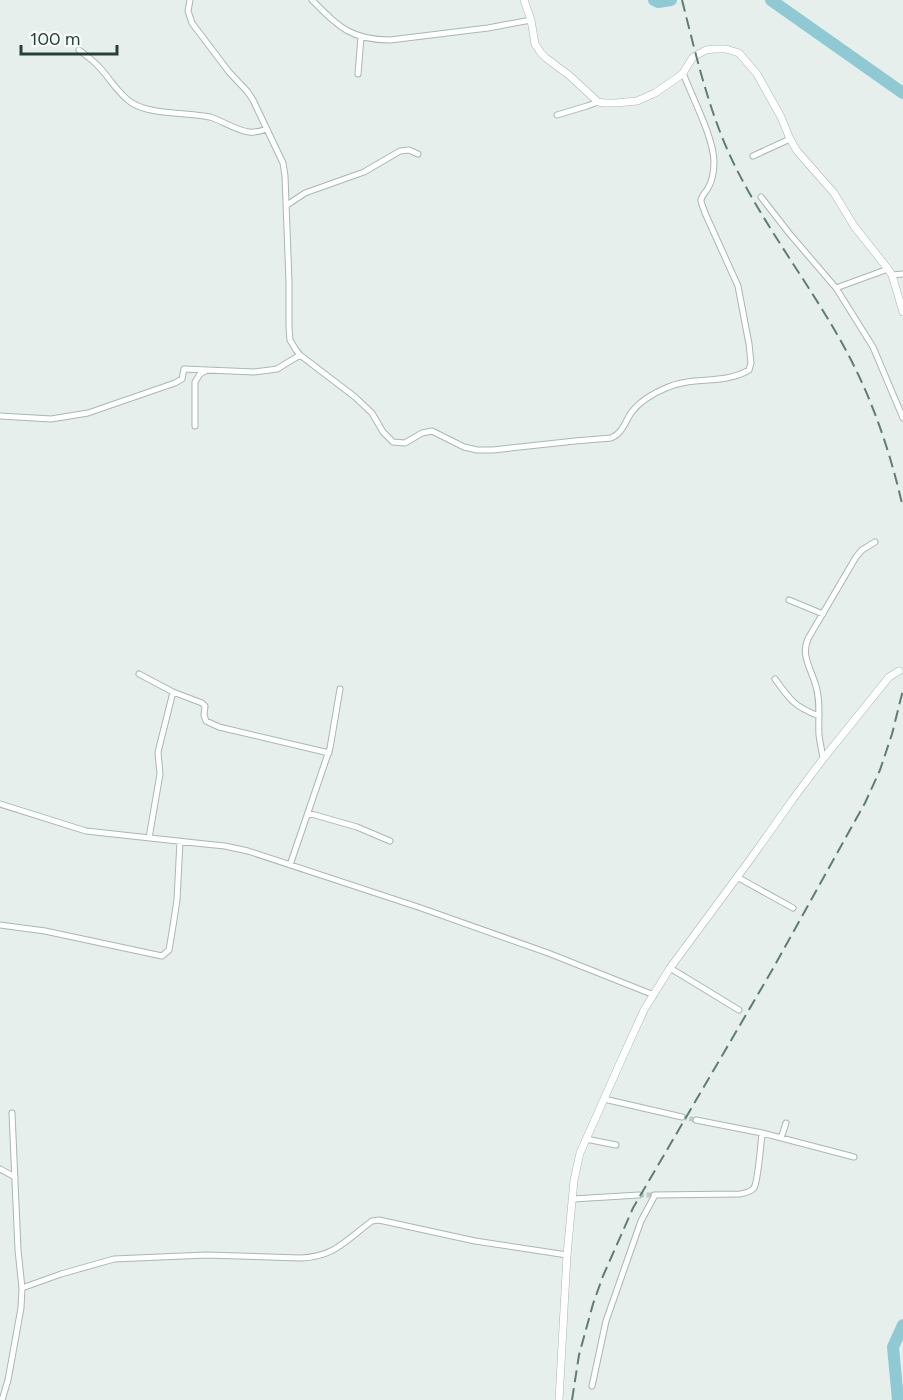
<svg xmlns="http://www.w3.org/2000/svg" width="903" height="1400" viewBox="0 0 903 1400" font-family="Figtree,sans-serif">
  <rect width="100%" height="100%" fill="#e6efeb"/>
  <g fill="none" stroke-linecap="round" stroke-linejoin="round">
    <path stroke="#8ec9d4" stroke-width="12" d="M654,0L658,2L671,0
      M771,0L903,93
      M898,1400L893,1347L903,1325"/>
    <path stroke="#bfccc8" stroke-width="5" stroke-dasharray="5 2.5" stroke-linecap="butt" d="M682,1117L696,1120
      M639,1195H653"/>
    <defs>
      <path id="minor" d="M190,0L188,11L192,23L229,72L247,91L253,100L283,163L285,176L289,282V327L290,340L296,350L300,355L355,397L372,413L383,432L393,442L405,443L422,433L432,431L464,447L477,450H493L575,441L611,438C622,434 625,422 631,413C639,402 654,393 666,388C691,376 724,385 749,370L751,363L749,344L738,286L705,213C704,209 701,204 701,200C702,195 706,192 708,188C713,180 714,169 714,161C713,136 692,97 683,73
        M312,0C338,26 350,40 390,40L488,28L531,20
        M79,50C87,56 94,61 100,68C111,80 119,95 132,103C151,115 187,112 210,117C223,121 235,130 249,132C256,133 261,131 267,129
        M358,74L361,37
        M557,115L587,106L598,102
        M753,156L790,139
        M761,197L789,233L836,288L873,347L903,418
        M287,205L305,193L364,172L400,151L409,150L418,154
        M892,275L903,274
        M836,288L888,269
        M0,416L51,419L88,413L175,383L182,379L184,369L254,372L270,370L277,369L300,355
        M195,426V382L200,374L207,370
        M789,600L823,614
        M139,674L173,692L202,703L205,706L204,715L206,721L219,727L329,753
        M775,679C790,700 795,707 819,716
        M823,759C822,751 820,743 819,735C818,718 821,699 815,683C810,667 800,653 809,637L856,557L862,550L875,542
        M0,804L86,831L205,844L225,846L248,851L421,908L548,953L654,995
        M308,813L357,827L390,841
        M149,838L160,774L158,752L173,692
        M290,865L330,748L340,689
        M737,877L793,908
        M0,925L45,931L162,956L169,950L173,926L177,900L180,841
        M670,968L739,1010
        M604,1099L682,1117
        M12,1113L18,1250L22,1288
        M696,1120L762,1133L854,1157
        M781,1138L786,1123
        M586,1139L616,1145
        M0,1169L15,1177
        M654,1195L740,1194C745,1193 751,1192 754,1188C758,1181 761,1143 762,1133
        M573,1199L639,1195
        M592,1386L606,1321L641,1221L655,1195
        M2,1400L8,1380L21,1308L22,1288L61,1274L114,1259L206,1255L300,1258C335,1257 346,1240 372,1221L379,1220L475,1241L567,1255"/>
      <path id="tertiary" d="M524,0L531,20L535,44L541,53L546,58L570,76L598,102L604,103H616L637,101L655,93L677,78L683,73L693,57L706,50L714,49H726L739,53L757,74L781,117L790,139L797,151L834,193L854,226L888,269L892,275L903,312
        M559,1400L567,1255L574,1180L580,1153L624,1054L644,1010L670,968L752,857L793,799L823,759L889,677L899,671"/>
    </defs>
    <use href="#minor" stroke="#a8b8b2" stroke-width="7"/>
    <use href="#tertiary" stroke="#a8b8b2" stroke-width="8"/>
    <use href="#minor" stroke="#fff" stroke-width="5"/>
    <use href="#tertiary" stroke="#fff" stroke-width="7"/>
    <path stroke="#5f7d75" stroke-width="2" stroke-dasharray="12 6" stroke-linecap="butt" d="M682,0C696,55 709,113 734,164C765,227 808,282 842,343C871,395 890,450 903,508
      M572,1400L579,1355L593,1304L603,1276L633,1208L771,972L865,803L880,770L892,734L903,690"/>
  </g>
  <path d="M21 45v9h96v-9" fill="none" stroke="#24423a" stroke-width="3"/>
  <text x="30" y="45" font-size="18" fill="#24423a" stroke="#f7fbf9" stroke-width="4.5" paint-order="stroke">100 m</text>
</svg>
